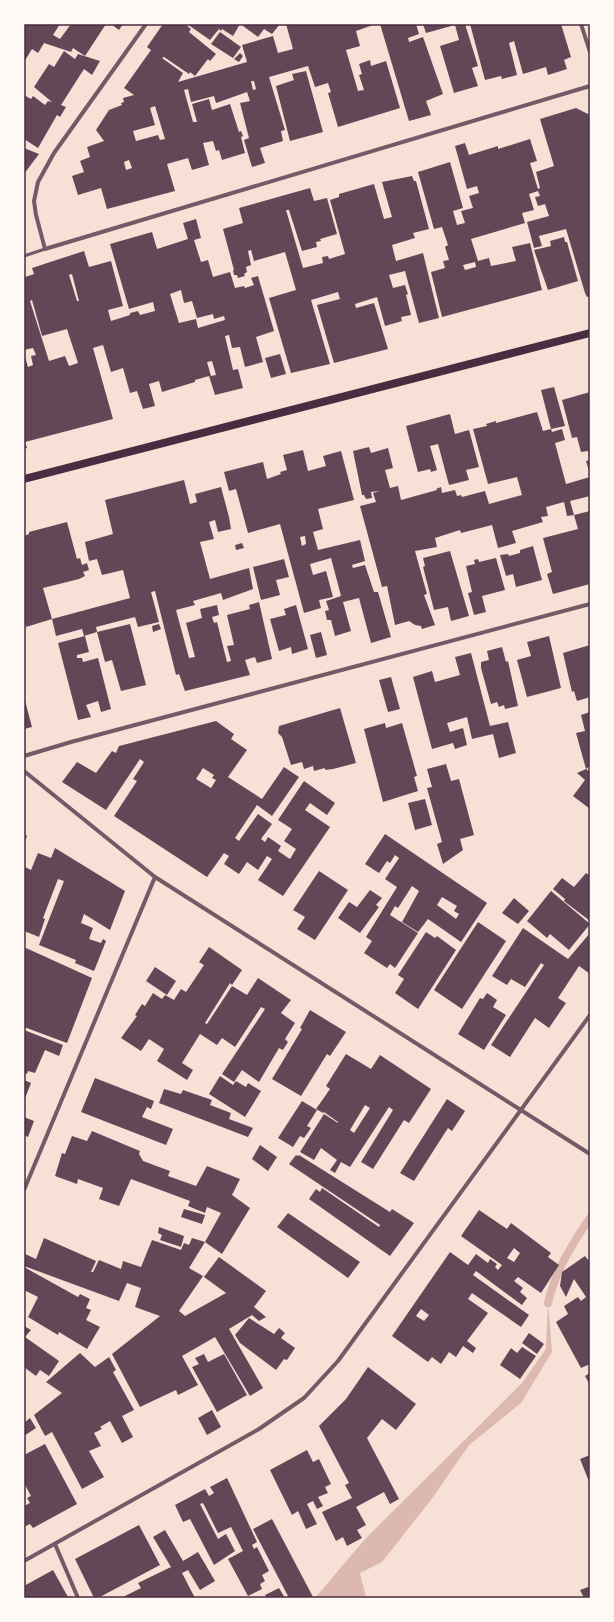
<svg xmlns="http://www.w3.org/2000/svg" width="614" height="1622" viewBox="0 0 614 1622" font-family="'Archivo Narrow',sans-serif">
  <rect width="100%" height="100%" fill="#f7e1d7"/>
  <path fill="#dcb8b0" d="M548,1303L552,1352L521,1403L469,1445L431,1500L382,1562L360,1573L366,1598H315L365,1539L522,1383L546,1349Z"/>
  <g fill="none" stroke-linecap="round" stroke-linejoin="round">
    <path stroke="#dcb8b0" stroke-width="8" d="M548,1303C555,1272 572,1244 590,1218"/>
  </g>
  <path fill="#644757" fill-rule="evenodd" d="M24,24H60L53,35L60,39L71,24H106L85,56L73,48L71,52L44,43L38,53L32,49L24,62Z
    M111,24H123L119,30Z
    M163,24H185L191,29L189,32L216,54L210,61L208,59L195,76L190,72L189,74L164,57L162,58L183,73L178,82L247,62L242,45L273,36L278,53L293,49L286,24H376L356,31L360,46L346,50L358,91L364,90L359,75L362,74L359,64L370,60L371,66L386,61L400,108L338,127L328,93L331,92L328,83L315,87L308,66L269,77L285,130L281,131L283,141L260,148L265,163L252,167L244,140L249,138L240,103L250,101L247,92L216,103L214,96L191,102L188,89L184,90L193,122H197L192,104L209,99L212,110L230,104L239,132L241,131L243,136L241,137L245,153L222,160L219,150L216,151L213,141L203,143L209,165L192,170L188,158L167,164L175,191L107,209L101,188L78,195L72,176L84,172L80,161L90,157L87,147L104,141L96,130L109,110L122,105L121,103L124,102L123,98L134,95L124,88L151,50L147,47ZM251,81H254L256,89L253,90ZM155,106L165,139L160,140L158,135L136,141L133,131L155,125L150,108ZM129,160L132,168L126,170L124,162Z
    M187,24H240L233,36L222,29L221,31L219,29L210,40Z
    M244,24H280L272,34L264,29L258,37L243,26Z
    M380,24H416L419,34L408,38L409,42L423,37L443,94L426,101L431,115L409,121Z
    M423,24H465L478,66L472,68L478,86L454,93L440,46L459,40L455,25L426,33Z
    M470,24H561L571,57L564,60L567,69L548,75L546,67L523,74L514,41L509,43L517,75L502,79L501,76L485,80Z
    M220,32L241,47L233,58L211,44Z
    M64,51L75,59L78,54L100,61L92,75L84,69L61,105L66,107L60,117L57,115L38,148L24,139V95L31,99L33,96L45,105L48,101L52,102L34,87L49,64L54,67Z
    M240,53L243,56L239,62L234,59Z
    M306,71L323,132L290,141L276,86L294,80L292,74Z
    M576,108L590,115V296L587,297L585,293L566,229L539,236L542,246L534,248L527,222L549,216L545,204L538,206L535,197L540,196L538,191L529,194L534,210L522,213L525,223L471,239L478,261L489,258L491,266L516,261L512,247L530,243L542,290L442,317L431,272L445,268L443,261L449,260L445,247L448,245L442,227L434,229L418,172L450,162L463,208L453,211L457,225L465,223L461,211L473,208L469,196L479,193L477,186L467,189L455,146L465,143L469,155L498,146V149L530,139L537,161L530,163L538,189L540,188L536,172L554,166L540,119ZM475,262L476,267L465,270L463,265Z
    M24,148L39,154L24,174Z
    M412,176L414,181H416L429,229L413,233L415,238L392,245L396,261L423,253L439,318L419,323L405,271L389,275L393,288L405,285L408,294L406,295L411,315L401,317L402,321L385,326L377,297L355,304L356,308L374,303L388,349L334,363L317,305L340,299L338,292L311,300L330,364L291,373L269,298L296,290L285,252L254,261L251,250L248,251L251,265L246,267L247,272L244,274L245,276L238,278L237,275H234L233,270H234L223,229L243,223L239,208L310,188L314,201L327,198L337,234L320,239L321,241L316,242L317,247L302,251L289,210H286L303,268L323,263L322,257L328,256L329,259L345,254L330,200L339,197V194L374,184L384,219L392,217L382,182Z
    M196,219L201,238L194,240L201,262L208,260L213,277L230,272L235,288L244,286L245,288L254,285L251,278L258,276L274,331L256,337L263,362L245,367L240,347L232,348L229,335L225,336L233,370L238,369L243,388L215,395L209,376L195,380V382L162,392L159,381L149,384L155,406L143,409L137,391L130,393L123,368L111,372L103,345L93,348L113,419L25,442L27,448L24,449V353L28,367L33,365L31,356L36,355L33,348L24,350V274L25,277L34,274L32,268L84,251L89,267L111,261L123,306L108,310L111,321L130,315V313L138,311L140,315L155,311L153,302L129,309L110,244L152,232L157,249L188,239L183,223ZM72,274L79,301H77L69,275ZM181,290L184,303L192,301L197,318L213,314L214,319L224,316L225,320L198,328L196,319L179,323L170,294ZM32,300L42,336L67,329L78,363L69,366L65,356L49,361L30,301ZM212,361L216,375L211,376L207,362Z
    M564,237L565,242H567L578,281L548,290L534,250L551,246L550,241Z
    M280,354L286,374L271,378L265,358Z
    M554,387L565,426L551,429L541,390Z
    M590,392V458H589L588,451L581,452L577,437L572,438L562,400Z
    M537,412L543,431L551,429L552,432L562,429L565,440L555,443L566,484L590,477V496L570,501L574,515L567,516L564,502L546,507L548,516L541,517L543,522L512,531L516,543L498,548L492,525L461,533L460,530L435,538L437,547L415,551L427,594L424,595L435,625L422,629L421,626L415,625L409,621L395,625L387,586L382,587L360,506L376,502L373,493L380,491L371,492L372,498L366,499L364,495H362L353,451L369,447L371,453L388,448L393,468L385,470L390,488L398,486L401,500L437,490L436,489L441,487L442,493L455,490L457,496L461,495L462,497L485,491L489,504L522,495L517,477L488,484L473,429L487,426L486,424L496,421V423Z
    M450,414L455,434L469,430L479,467L466,470L469,480L449,485L438,444L430,446L437,470L431,472L430,469L418,472L406,426Z
    M303,450L308,471L326,466L323,456L341,451L354,500L318,509L323,529L313,532L318,550L360,540L365,561L352,565L353,568L365,565L374,592H378L391,637L371,643L359,598L343,602L351,631L335,636L331,620H327L325,611L329,610L326,601L341,596L331,558L310,564L313,575L326,571L333,597L319,600L321,608L304,613L280,524L248,533L236,489L229,491L224,472L263,462L267,479L281,474L280,472L287,470L283,455ZM305,536L306,544L302,546L300,537Z
    M590,460V474L586,461Z
    M184,480L190,504L197,502L195,494L221,487L229,517L231,529L218,532L215,520L209,522L214,539L200,542L210,579L249,568L253,589L223,600L221,593L193,601L195,605L176,610L189,658L195,657L186,623L202,618L200,609L217,605L219,615L212,617L214,623L217,622L227,662L231,661L227,646L234,645L227,615L250,609L249,605L259,602L272,659L257,663L255,657L245,660L250,675L185,691L179,674L176,675L155,591L151,592L159,622L138,627L135,617L96,627L97,632L84,636L82,629L56,636L52,619L130,598L123,570L102,575L97,559L89,561L85,542L113,534L105,500Z
    M590,511V584L553,594L547,574L552,572L543,538L578,529L574,515Z
    M67,522L77,559L80,558L82,565L87,563L89,570L83,572L85,576L79,579L43,588L52,619L26,627L24,620V536L29,534V532Z
    M242,543L244,548L236,550L235,545Z
    M533,546L542,580L516,587L513,574L506,576L500,555L508,554L509,556L520,553V550Z
    M450,551L469,616L451,621L448,607L434,610L423,567L425,566L423,558Z
    M496,558L505,590L482,596L486,612L474,615L468,593L472,592L466,566L475,564L474,560L478,559L479,562Z
    M284,559L289,577L276,580L280,595L261,600L253,567Z
    M296,605L308,649L292,654L291,647L279,651L270,619L286,615L284,609Z
    M130,624L146,685L121,691L112,660L105,662L97,632Z
    M159,624L161,629L153,632L152,626Z
    M321,632L327,655L316,658L310,635Z
    M85,636L89,652L77,655V658H82L83,662L98,658L111,709L101,712L98,701L86,705L91,717L78,720L58,643Z
    M549,636L561,688L527,697L517,660L531,656L527,642Z
    M590,645V697L577,701L574,691L572,692L563,653Z
    M502,647L506,662L508,661L518,706L505,709L504,705L499,707L497,702L491,704L481,668V662L489,660L487,651Z
    M471,653L490,726L508,722L516,753L499,758L493,734L472,739L467,717L447,723L450,732L463,728L467,745L455,749L453,743L432,749L413,677L432,671L435,682L460,675L455,657Z
    M391,677L400,709L388,712L379,680Z
    M24,697L32,727L24,729Z
    M340,708L356,763L333,769L325,770V768L314,771L313,766L304,769L302,762L291,765L282,737L278,733L279,726Z
    M590,712V766L586,769L576,733L585,731L581,715Z
    M216,721L234,734L231,739L247,750L228,777L262,799L284,767L299,777L272,816L257,805L235,838L239,841L258,814L272,824L261,839L265,842L268,837L281,846L278,851L290,859L296,849L284,841L292,829L278,820L304,781L335,803L327,815L310,803L305,810L330,827L283,896L258,880L272,859L267,856L258,870L247,862L239,874L224,864L229,856L224,853L207,877L114,816L137,781L133,779L144,762L140,759L106,810L62,782L77,762L96,773L112,751L116,753L119,746ZM203,768L214,775L212,778L216,780L211,788L196,779Z
    M385,723L386,728L402,723L417,776L414,777L418,791L383,802L364,729Z
    M446,764L451,781L459,779L474,835L460,839L463,850L443,864L437,844L442,842L427,788L432,787L427,769Z
    M586,769L590,772V809L573,796L585,780L577,773Z
    M425,799L432,825L415,830L408,803Z
    M24,833L27,836L24,843Z
    M385,834L487,903L461,942L428,919L418,932L402,922L419,891L412,886L398,908L395,906L390,915L418,933L395,968L390,964L387,968L364,953L372,941L366,937L397,887L385,879L399,858L395,855L390,863L387,861L379,873L365,864ZM442,897L457,906L454,911L459,914L456,919L437,905Z
    M55,848L125,891L110,930L84,914L81,923L93,928L89,939L101,943L103,939L106,941L94,971L75,963L76,960L39,945L64,881L58,879L43,918L45,919L39,937L24,931L25,867L31,870L38,853L51,858Z
    M319,871L348,890L315,940L297,929L305,917L293,910Z
    M586,873L590,876V921L564,901L565,899L553,889L562,878L574,887Z
    M370,890L382,898L376,905L379,907L360,933L338,918L349,902L357,907Z
    M551,891L590,924L569,950L550,934L547,938L527,921Z
    M514,898L529,911L518,924L502,913Z
    M478,922L506,941L462,1009L434,990Z
    M523,928L568,959L590,933V974L579,966L558,998L566,1003L549,1028L535,1018L510,1057L491,1045L544,965L541,963L525,987L511,979L507,985L492,976Z
    M426,932L435,938L437,936L456,950L418,1009L395,993L404,979L398,975Z
    M209,947L242,970L232,985L230,983L205,1023L207,1024L232,986L247,995L258,978L291,1000L281,1013L295,1023L285,1039L288,1042L283,1050L279,1048L259,1082L242,1070L234,1082L222,1074L265,1009L261,1007L235,1047L222,1038L217,1045L200,1034L182,1063L193,1070L187,1080L157,1061L164,1049L149,1039L141,1051L121,1038L137,1016L135,1015L142,1004L145,1006L153,993L162,999L165,995L174,1000L181,989L186,992L204,965L199,962Z
    M26,948L92,978L67,1043L24,1027V954Z
    M155,967L176,981L167,995L146,981Z
    M487,993L497,1000L493,1007L506,1015L484,1050L458,1034L480,998L483,999Z
    M310,1010L346,1032L330,1056L327,1054L301,1096L272,1079L302,1029L300,1028Z
    M24,1030L63,1045L59,1056L45,1050L35,1073L28,1071L27,1074L24,1073Z
    M346,1054L371,1069L380,1055L431,1089L409,1123L404,1120L373,1169L361,1162L393,1110L389,1107L350,1167L341,1162L335,1173L330,1170L337,1160L321,1148L314,1160L300,1152L324,1114L338,1123V1122L324,1112L323,1113L316,1109L330,1089L326,1086ZM365,1105L370,1108L354,1133L350,1130Z
    M220,1076L233,1085L236,1081L246,1087L248,1083L261,1091L245,1117L209,1094Z
    M95,1078L154,1101L151,1109L147,1107L142,1117L173,1129L166,1145L81,1112Z
    M24,1080L31,1083L24,1101Z
    M164,1089L181,1094L183,1090L212,1100L210,1105L231,1113L229,1119L253,1128L248,1137L159,1103Z
    M447,1099L465,1111L452,1131L448,1128L414,1181L400,1173Z
    M302,1101L317,1110L307,1126L311,1128L304,1138L300,1136L293,1147L278,1138Z
    M24,1117L34,1121L28,1137L24,1135Z
    M92,1131L140,1151L139,1154L143,1161L170,1171L168,1176L196,1186L207,1166L240,1179L232,1195L250,1208L222,1254L205,1242L221,1213L207,1207L205,1213L188,1206L190,1201L131,1179L119,1206L99,1199L103,1188L78,1179L77,1184L55,1176L62,1153L65,1154L72,1136L87,1141Z
    M260,1145L277,1157L268,1171L252,1159Z
    M296,1155L298,1156L299,1155L390,1212L392,1209L414,1223L390,1256L309,1199L316,1189L320,1192L322,1188L379,1227L380,1225L289,1164Z
    M184,1209L205,1215L202,1224L181,1217Z
    M479,1210L507,1229L511,1223L551,1253L548,1257L559,1265L541,1293L518,1277L514,1281L523,1288L520,1292L527,1298L522,1305L476,1271L473,1275L529,1315L521,1327L472,1293L468,1299L488,1313L467,1341L476,1348L473,1353L463,1346L456,1357L449,1352L441,1364L432,1357L428,1362L392,1336L450,1252L468,1265L476,1254L488,1263L490,1259L497,1264L495,1267L498,1270L502,1265L461,1236ZM514,1248L520,1253L514,1262L507,1258ZM421,1309L429,1315L424,1321L416,1316Z
    M288,1213L360,1262L348,1278L277,1227Z
    M159,1227L184,1236L181,1247L160,1240L162,1235L158,1233Z
    M44,1238L96,1261L91,1272H93L99,1260L121,1269L123,1261L141,1267L152,1240L181,1250L184,1243L189,1245L192,1238L205,1242L189,1268L203,1276L179,1311L185,1316L226,1293L204,1277L219,1257L266,1291L254,1307L266,1317L259,1321L252,1315L229,1329L263,1388L250,1396L215,1337L182,1356L198,1385L178,1395L176,1390L140,1407L112,1354L160,1316L135,1307L141,1288L127,1283L119,1301L24,1266L25,1254L36,1259Z
    M585,1256L588,1260L590,1258V1364L581,1368L556,1322L568,1314L564,1306L578,1297L581,1301L586,1297L574,1279L566,1297L560,1286L562,1272Z
    M24,1267L78,1297L80,1294L90,1299L86,1308L91,1310L86,1320L100,1327L87,1349L59,1332L58,1335L28,1317L38,1297L24,1290Z
    M249,1318L274,1334L279,1328L285,1333L281,1338L295,1348L287,1360L284,1359L276,1370L240,1343L235,1335Z
    M24,1326L31,1330L25,1337L59,1361L49,1376L40,1370L36,1376L24,1367Z
    M529,1333L544,1344L537,1354L522,1343Z
    M522,1347L536,1356L520,1379L500,1365L511,1348L517,1353Z
    M80,1353L95,1367L109,1357L116,1370L113,1372L134,1410L122,1416L133,1437L122,1443L110,1421L100,1427L102,1429L94,1433L101,1446L89,1451L104,1477L82,1489L52,1432L45,1436L34,1415L62,1393L46,1382Z
    M204,1354L208,1362L224,1354L247,1395L217,1412L192,1367L199,1364L195,1358Z
    M368,1367L416,1404L396,1430L382,1419L367,1438L399,1499L390,1504L384,1492L356,1507L366,1525L357,1530L362,1538L347,1546L343,1537L336,1541L322,1512L352,1498L345,1485L349,1483L319,1426L346,1399Z
    M590,1373V1385L585,1376Z
    M212,1410L221,1427L207,1435L198,1418Z
    M30,1418L36,1428L24,1436V1423Z
    M45,1444L77,1504L33,1528L30,1524L24,1527V1506L30,1503L27,1498L31,1496L24,1483V1455Z
    M307,1450L313,1462L319,1459L331,1484L325,1487L328,1493L318,1497L323,1506L317,1509L313,1501L307,1504L317,1524L306,1529L298,1511L292,1515L270,1470Z
    M590,1455V1484L580,1459Z
    M227,1478L257,1542L252,1545L254,1549L257,1547L269,1571L262,1575L265,1581L260,1584L262,1589L248,1596L228,1559L243,1551L231,1527L218,1533L203,1503L200,1504L218,1539L226,1534L235,1551L214,1565L190,1519L183,1522L175,1505L205,1489L209,1496L214,1493L210,1487Z
    M272,1519L313,1597L312,1598H289L253,1529Z
    M139,1525L160,1565L98,1598H94L75,1559Z
    M165,1530L183,1561L198,1552L215,1581L200,1590L188,1570L182,1573L195,1598H121L141,1588L138,1583L171,1567L153,1537Z
    M53,1570L68,1597L70,1596L71,1598H24V1586Z
    M588,1587L590,1590V1598H584L580,1590Z
    M279,1588L285,1598H267L265,1595Z"/>
  <g fill="none" stroke-linecap="round" stroke-linejoin="round">
    <path stroke="#755966" stroke-width="3" d="M24,256L45,249"/>
    <path stroke="#755966" stroke-width="4" d="M146,24L54,153L38,182L34,201L36,215L45,249L590,86
      M581,24L590,52
      M24,756L71,742L590,604
      M24,771L155,877L590,1154
      M24,1190L155,877
      M55,1544L78,1598
      M24,1561L259,1429L304,1398L338,1361L590,1015"/>
    <path stroke="#4a2c40" stroke-width="8" d="M24,479L590,333"/>
  </g>
  <rect width="614" height="1622" fill="none" stroke="#fffaf5" stroke-width="50"/>
  <rect x="25" y="25" width="564" height="1572" fill="none" stroke="#4a2c40" stroke-width="1.5"/>
</svg>
